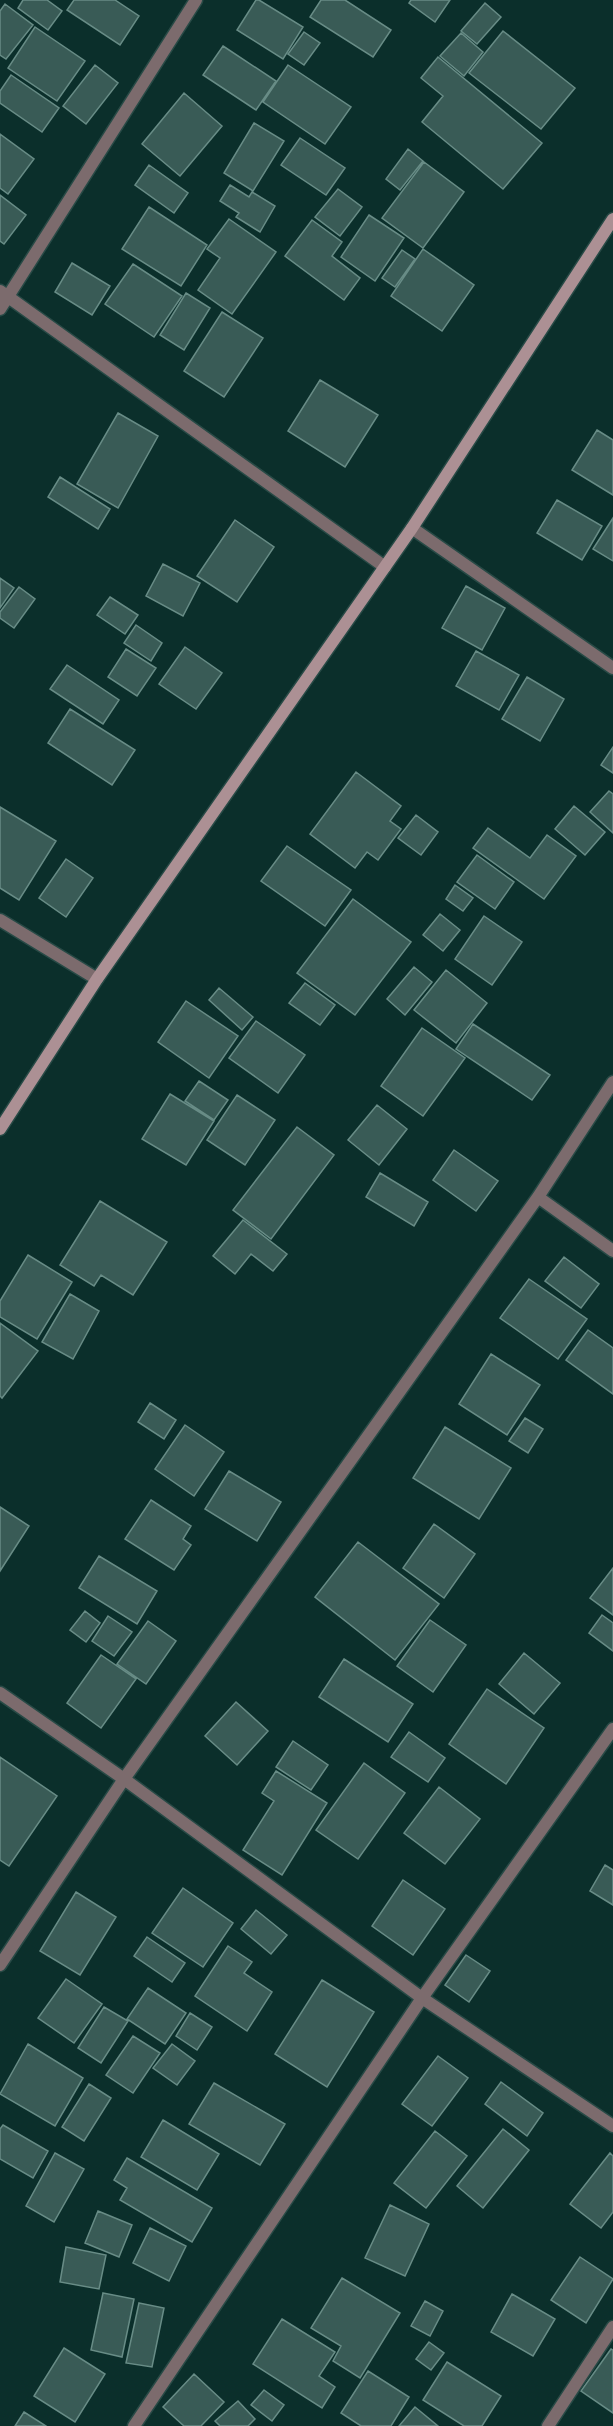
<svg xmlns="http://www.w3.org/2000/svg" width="613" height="2426" viewBox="0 0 613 2426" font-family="Georgia,serif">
  <rect width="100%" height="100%" fill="#0b2f2b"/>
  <path fill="#395b56" stroke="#688c86" stroke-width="1.5" d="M23,0H47L62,11L48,30L18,8Z
    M74,0H115L139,16L120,45L67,10Z
    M256,0H259L303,27L283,59L237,30Z
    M321,0H345L391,30L373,57L310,17Z
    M411,0H450L435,22L409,3Z
    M485,3L501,17L477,44L461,31Z
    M5,4L33,25L6,59L0,55V11Z
    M35,27L85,61L57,101L8,68Z
    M503,31L575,88L541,129L469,73Z
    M304,32L320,43L304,65L288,54Z
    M461,33L483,52L464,76L440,56Z
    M223,46L276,81L256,110L203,75Z
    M438,57L542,143L503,189L422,122L443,96L421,78Z
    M95,65L118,83L86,124L63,106Z
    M288,65L351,107L325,144L263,102Z
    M11,75L59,108L42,132L0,103V91Z
    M184,93L222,126L180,176L142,144Z
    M254,123L284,141L253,191L224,173Z
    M0,134L34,159L8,194L0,188Z
    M300,138L345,168L326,195L281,165Z
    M408,149L423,161L400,190L386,179Z
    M424,162L464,192L423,248L382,218Z
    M149,165L188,193L174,213L135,185Z
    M230,185L249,197L252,192L275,206L260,232L236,217L239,213L220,201Z
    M338,189L362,207L340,236L315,217Z
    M0,195L26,215L4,244L0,241Z
    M149,207L207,245L181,286L122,249Z
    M369,215L404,238L375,281L341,257Z
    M229,219L276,252L232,314L198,290L220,258L207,249Z
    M312,220L342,242L332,256L360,278L344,300L285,256Z
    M423,249L474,285L442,331L391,296Z
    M402,250L415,259L395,287L382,278Z
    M72,263L110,286L92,315L55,292Z
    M133,264L182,296L154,337L105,304Z
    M186,293L210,308L184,350L160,335Z
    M222,312L263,338L224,397L184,371Z
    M320,380L378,415L345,467L288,431Z
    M118,413L158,436L118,508L77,484Z
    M597,430L613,440V495L572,470Z
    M60,477L110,509L98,529L48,497Z
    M557,500L602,526L582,560L537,533Z
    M613,518V561L593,549Z
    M235,520L274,547L237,602L197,576Z
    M163,564L200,583L183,616L146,596Z
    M0,578L14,588L0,608Z
    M466,586L505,608L482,650L442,628Z
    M19,587L35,599L14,628L0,618V612Z
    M110,597L138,615L125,634L97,615Z
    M136,625L162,643L151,661L124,643Z
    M185,647L222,673L196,709L159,684Z
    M126,649L156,668L137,696L108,677Z
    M476,651L519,675L499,710L456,686Z
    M67,665L119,700L103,724L50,689Z
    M527,677L564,699L540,741L502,719Z
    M70,709L135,750L112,785L48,743Z
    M613,747V773L601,765Z
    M356,772L401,806L390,821L401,829L378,860L367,852L355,868L310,834Z
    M609,791L613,794V833L590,812Z
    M574,806L605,832L585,855L555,829Z
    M0,807L56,841L19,900L0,888Z
    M416,815L438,832L421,855L398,838Z
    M488,828L530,858L547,835L576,856L544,899L473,848Z
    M287,846L351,890L325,926L261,881Z
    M477,855L514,882L495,909L457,882Z
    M66,859L93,878L66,917L39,898Z
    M455,885L473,898L463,911L446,899Z
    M353,899L411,942L355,1015L297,973Z
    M440,914L460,930L443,951L423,935Z
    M484,916L522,942L492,985L455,959Z
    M414,967L432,982L405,1015L387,999Z
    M446,970L487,1003L456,1043L414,1010Z
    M305,983L335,1005L320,1025L289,1003Z
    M219,988L253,1017L242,1030L209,1000Z
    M186,1001L238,1036L209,1078L158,1042Z
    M256,1021L305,1055L278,1093L229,1058Z
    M473,1024L550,1075L532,1100L456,1049Z
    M422,1028L465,1058L423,1116L381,1086Z
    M199,1081L228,1100L214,1120L185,1101Z
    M170,1094L214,1121L186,1165L142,1139Z
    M237,1095L275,1120L245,1165L207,1140Z
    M377,1105L407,1129L379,1165L348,1140Z
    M297,1127L334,1155L271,1239L233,1210Z
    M454,1150L498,1181L476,1211L433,1180Z
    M380,1173L428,1202L414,1226L366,1197Z
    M100,1201L167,1242L133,1295L101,1275L94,1286L60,1265Z
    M243,1220L287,1254L273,1271L251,1254L235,1274L213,1256Z
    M28,1255L72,1282L37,1339L0,1317V1301Z
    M564,1257L599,1284L581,1308L545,1281Z
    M529,1279L587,1319L558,1359L500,1318Z
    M70,1294L99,1311L73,1359L42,1342Z
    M0,1323L38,1351L2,1398L0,1396Z
    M588,1330L613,1348V1394L566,1360Z
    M491,1354L540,1385L507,1435L459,1404Z
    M150,1403L176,1420L164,1439L138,1422Z
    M525,1418L543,1429L528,1453L509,1441Z
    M185,1425L224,1452L194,1496L155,1469Z
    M445,1427L511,1468L479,1519L413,1478Z
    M229,1471L281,1502L257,1541L205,1509Z
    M151,1500L191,1526L183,1539L191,1545L174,1570L125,1539Z
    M0,1507L29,1526L0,1571Z
    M434,1524L475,1554L444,1598L403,1568Z
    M358,1542L439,1604L395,1660L315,1597Z
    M99,1556L157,1591L137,1624L79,1588Z
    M613,1568V1615L590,1598Z
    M85,1611L100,1623L86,1642L70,1630Z
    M602,1615L613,1623V1651L589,1633Z
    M108,1616L132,1632L114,1656L92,1641Z
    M430,1620L466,1645L433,1692L397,1666Z
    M148,1621L176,1641L146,1684L117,1664Z
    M524,1653L560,1683L534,1714L499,1684Z
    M101,1655L136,1679L101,1728L67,1703Z
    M344,1659L413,1704L388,1742L319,1697Z
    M487,1689L544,1728L506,1784L449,1744Z
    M236,1702L268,1731L237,1765L205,1736Z
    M409,1732L445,1758L428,1782L391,1757Z
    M293,1741L328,1765L311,1790L276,1767Z
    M0,1757L57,1796L9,1866L0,1860Z
    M364,1763L405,1793L358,1859L316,1830Z
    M276,1771L327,1803L282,1875L243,1850L274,1801L262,1793Z
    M439,1787L480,1819L445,1864L404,1833Z
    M605,1865L613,1870V1905L590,1891Z
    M403,1880L445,1909L413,1955L372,1926Z
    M183,1888L233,1923L203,1967L152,1933Z
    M76,1892L116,1917L80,1975L40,1951Z
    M256,1910L287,1935L271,1954L241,1929Z
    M147,1937L185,1963L172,1982L134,1956Z
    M228,1946L252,1962L244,1973L272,1992L247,2031L195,1996Z
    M466,1955L490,1971L469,2002L445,1985Z
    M66,1979L102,2004L74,2043L38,2018Z
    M322,1980L374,2012L327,2087L275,2054Z
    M148,1988L186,2013L165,2044L127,2019Z
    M104,2007L128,2021L101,2063L78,2048Z
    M190,2013L212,2027L197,2050L176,2036Z
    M133,2036L160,2053L133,2093L106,2075Z
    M28,2044L83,2078L55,2126L0,2094Z
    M172,2044L195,2061L177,2085L153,2068Z
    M438,2056L468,2078L432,2126L402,2104Z
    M501,2082L543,2113L527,2136L485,2104Z
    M214,2083L285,2124L260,2165L189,2124Z
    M89,2084L111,2098L84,2141L62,2127Z
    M163,2120L219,2154L197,2190L141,2157Z
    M3,2125L48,2151L33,2178L0,2159V2129Z
    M503,2129L529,2150L483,2208L457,2186Z
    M435,2131L467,2156L426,2208L394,2183Z
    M55,2153L84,2169L54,2222L26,2206Z
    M610,2153L613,2156V2212L601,2228L570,2204Z
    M127,2158L212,2208L192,2242L120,2200L127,2188L114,2180Z
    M390,2205L429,2224L405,2276L365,2258Z
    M98,2211L132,2225L119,2257L85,2243Z
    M150,2228L186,2246L169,2281L133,2263Z
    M66,2247L106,2255L99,2289L60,2282Z
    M580,2257L613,2279L586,2323L551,2300Z
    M342,2278L400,2313L360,2378L333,2361L341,2346L311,2328Z
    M103,2293L134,2299L122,2357L91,2350Z
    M512,2294L555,2319L533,2356L491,2332Z
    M425,2301L443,2311L430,2336L411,2326Z
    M139,2303L164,2308L152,2367L126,2363Z
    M282,2319L335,2352L319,2376L335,2387L322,2408L253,2364Z
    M429,2342L444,2353L431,2370L416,2359Z
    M64,2348L105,2374L75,2422L34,2396Z
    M611,2349L613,2350V2413L581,2391Z
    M447,2362L501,2396L482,2426H464L423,2400Z
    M368,2371L409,2397L391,2426H361L341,2413Z
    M194,2374L224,2402L201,2426H184L163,2407Z
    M264,2390L284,2405L272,2421L251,2405Z
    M238,2401L255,2419L248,2426H220L215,2421Z
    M415,2407L438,2426H399Z
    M24,2412L46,2426H15Z"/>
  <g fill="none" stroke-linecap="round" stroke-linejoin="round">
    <defs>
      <path id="street" d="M0,291L385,567
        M0,309L196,0
        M412,528L613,668
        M0,920L97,979
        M538,1197L613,1251
        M0,1693L124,1779L422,1998L613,2126
        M0,1965L124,1779L538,1197L613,1082
        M134,2426L422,1998L613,1729
        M548,2426L613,2327"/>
      <path id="secondary" d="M0,1129L97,979L412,528L613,219"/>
    </defs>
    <use href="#street" stroke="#284a46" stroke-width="15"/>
    <use href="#secondary" stroke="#284a46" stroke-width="15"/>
    <use href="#street" stroke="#7c6b6d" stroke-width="12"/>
    <use href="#secondary" stroke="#ac9094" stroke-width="12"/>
  </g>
</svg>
